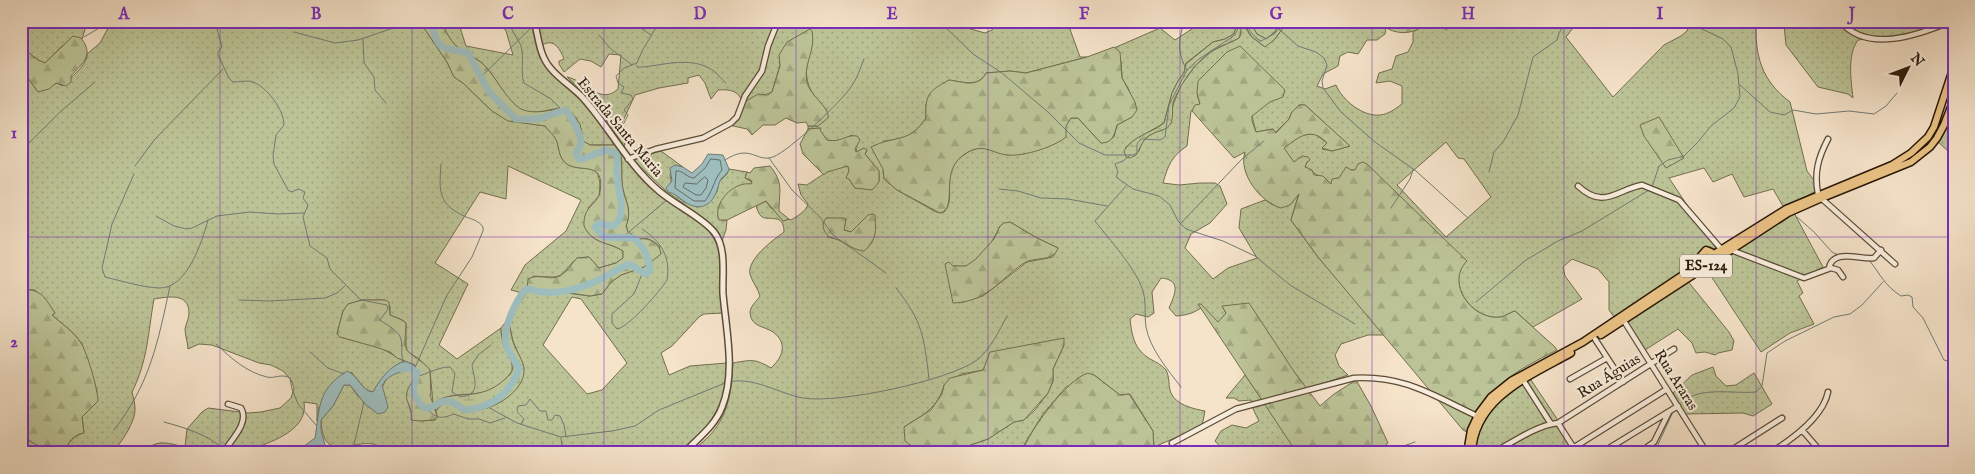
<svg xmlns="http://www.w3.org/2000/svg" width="1975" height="474" viewBox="0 0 1975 474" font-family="'IM FELL English',serif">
  <defs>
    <pattern id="grass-dots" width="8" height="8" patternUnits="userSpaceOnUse" patternTransform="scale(1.25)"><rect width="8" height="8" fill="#bcc497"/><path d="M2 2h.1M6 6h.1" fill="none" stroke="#a2a881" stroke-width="1.8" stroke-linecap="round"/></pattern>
    <pattern id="forest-firs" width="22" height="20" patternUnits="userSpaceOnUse" patternTransform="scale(1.25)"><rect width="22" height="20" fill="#bcc497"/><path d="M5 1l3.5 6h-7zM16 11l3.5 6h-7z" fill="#a2a881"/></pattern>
    <pattern id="wetland-marsh" width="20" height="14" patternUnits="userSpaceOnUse" patternTransform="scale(1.25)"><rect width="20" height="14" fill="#bcc497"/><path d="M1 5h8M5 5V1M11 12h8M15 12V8" fill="none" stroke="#a2a881"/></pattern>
  </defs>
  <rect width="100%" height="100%" fill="#f5e3ca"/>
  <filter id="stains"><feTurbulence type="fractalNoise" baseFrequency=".004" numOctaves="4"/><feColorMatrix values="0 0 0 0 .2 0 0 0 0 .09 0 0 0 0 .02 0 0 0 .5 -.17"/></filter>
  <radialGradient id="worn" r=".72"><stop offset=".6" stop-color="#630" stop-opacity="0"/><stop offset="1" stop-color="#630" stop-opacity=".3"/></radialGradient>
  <path fill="url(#grass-dots)" stroke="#726e4f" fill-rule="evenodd" d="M21,21H86L87,23L82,39L81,38L62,46L45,63L38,60L21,47Z
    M112,21H421L424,28L447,62L454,77L463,83L492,111L508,120L545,126C549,131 555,136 557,141C559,147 559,155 563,160C577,178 605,153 599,196L589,207L587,231C596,244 611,243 623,251V258L616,263L599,268L589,257L577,258C556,279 565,278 533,276L537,289L590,296L602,294L611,282L621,275L644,267L660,247C654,241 648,237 639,239L628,233L626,226C633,208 624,200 622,183C621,172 623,162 620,151C633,170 650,186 669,200C689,216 712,225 719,251L723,313L704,314L699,317L672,346L661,353L669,375L690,366L727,363L725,392L716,418L689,446L679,453H387C366,425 323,474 321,420L333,406L344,385H350L357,395L378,414C381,398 379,378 397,372C404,370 409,370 415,365L417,375L412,381L407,397L411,413L420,421L435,420L437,416L436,411C446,396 455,407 468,410C481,412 499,405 508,396C515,389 519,377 524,368L513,341L508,319L526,294L511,290L525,265L566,231L581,200L508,166L506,199L480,192L435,263L468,284L439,345L457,359L501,328C501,345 514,357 512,371C486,408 459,384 433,404L430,370L419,359L408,352L406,348V323L402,320L390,315V306L385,300H362L348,304L343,311L337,334L340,337L379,347L404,361C392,366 379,380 373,392L366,390L351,372L319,407L317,421V404L304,402C308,427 279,439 260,446L261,453H143C157,437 169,444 185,447L187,429L202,412L208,408L248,413L261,412L280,408L291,398L294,388L291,380L283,371L271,365L259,363L212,345L199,344L188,349C188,343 185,335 185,329C186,324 189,318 189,313C189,292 167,297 154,299C148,332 148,360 132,392C133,397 135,403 135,408C136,421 121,444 111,453H64C67,443 74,435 84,433L82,417L94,404L97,391L82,344L73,333L52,315L55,313L35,290L21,289V68L38,92L57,83L62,86C70,78 88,65 87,54L100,43ZM572,297L581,299L627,363L602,390L587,394L543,345Z
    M441,21H458L466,46L513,55L506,31L499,21H531L540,56L591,109L616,145H590L583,141C582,125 575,106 554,109C543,111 531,115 520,109C506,100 497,79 486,67C478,58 469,56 461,50C451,43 446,32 441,21Z
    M537,21H954L960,26L985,33L992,30L998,21H1067L1080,57H1087L1026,73L1010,71L986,73C978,88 963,82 949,80L926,104V118C914,136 904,139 883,141L884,179L897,190L936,212L943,213C955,203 946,182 951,169C953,163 960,158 964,155C978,143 993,150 1008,155L1066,126L1071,118H1078L1101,143L1114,137L1117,125L1132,117L1129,90L1122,78L1121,62L1114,48L1160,28L1175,40L1204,21H1235L1236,27L1234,34L1225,39L1213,42L1186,63L1184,73L1178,81L1172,93L1164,123L1133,141L1125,148L1139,151C1142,138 1151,133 1163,130L1172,114L1173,105L1181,85L1196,65L1212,51L1239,38L1241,34L1239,21C1247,24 1246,33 1253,38C1257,41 1259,42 1263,46L1274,40L1288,21H1376L1386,28L1385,34L1377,40H1367L1358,54L1348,52L1340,56L1338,66L1323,74L1317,86L1325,89L1336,85C1342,100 1363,117 1380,115C1389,114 1395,109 1402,104V86L1390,81L1376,83L1379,73L1392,69L1396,56L1408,52L1413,42V32L1430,21H1582L1576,24L1566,37L1613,97L1664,45L1681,36L1687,31L1691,21H1756C1755,56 1761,80 1790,102L1807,171L1816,183L1818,190L1784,208L1773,189L1744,197L1732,174L1713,182L1704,168L1669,178L1717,250L1614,317L1609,310V282L1598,269L1572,259L1563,267L1565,276L1582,299L1533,327L1515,311C1511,312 1505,316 1501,317C1473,321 1445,283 1466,261L1355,170H1351L1331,184C1323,176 1314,175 1305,167L1307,162H1294L1283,148L1302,135L1315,134L1327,143L1322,149L1332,151L1350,146L1305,105H1299L1292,112L1289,119L1275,133L1273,129L1256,132L1252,116L1258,109L1266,105L1197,93L1200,104L1191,111L1187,146C1172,156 1168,165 1163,183L1179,185L1200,183H1215L1220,186L1227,204L1210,223L1191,234L1185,248L1213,279L1228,268L1257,258L1239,228L1241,209L1265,200L1273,205L1299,193L1291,220L1318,257L1385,335H1368L1341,344L1335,355L1339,366L1348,375L1324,383L1309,392L1295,373L1222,306L1226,313L1218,323L1198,304L1201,308C1192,314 1186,315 1176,316L1169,308C1175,294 1182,280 1161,278L1152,292L1154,313L1148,317L1136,314L1130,319C1132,336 1134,349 1150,359C1156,362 1162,365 1166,370C1170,377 1168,386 1171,393C1176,405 1194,409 1205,411L1202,426L1154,447L1153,431L1130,394L1120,395L1094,375L1066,387L1043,414L1025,443L1022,453H947L988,439L1014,422L1024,420L1034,411L1048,393L1053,381V369L1064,345L983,370L961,374L944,385C938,408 923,415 904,427L934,453H940H690C697,446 705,441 711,434C730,412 731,390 733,363C751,360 754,358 771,368C783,357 788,343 773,332C764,326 751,327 750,313C750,306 757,301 760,296C758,288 752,282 750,274C747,259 773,240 784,232C784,213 770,221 762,217C759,215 757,209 756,206L766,201L770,207L786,220L789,219L791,220C797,216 806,212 808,204L801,195L798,184L807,185C819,177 833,166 849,166V179L855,188L875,185L879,181V171L865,154L867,151L864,148L857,152L852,135L837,142L827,140L819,130L820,128L808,129V126H818L827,110C813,97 804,84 807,64L779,61L780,65L772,92L743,103C739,91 731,89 718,90L711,99L705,83L699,75L688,78V83L659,88L635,95L622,123L626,130L624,147C608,120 590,98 567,77C585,80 600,106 618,89L621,55L609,54L601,67L591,61L580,59L564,72L559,64V61L564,59C560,49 554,38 542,45ZM1446,142L1458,158L1464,159L1491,197L1446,237L1397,185ZM868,215L875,233L840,240L828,237L826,218L846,219L844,230L851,232ZM1010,222L1037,238L1058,248L1053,257L1027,262L983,296L959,303L949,262L953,266C957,266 962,267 966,266C979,263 995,238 1000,226Z
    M1249,21H1280L1275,32L1266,39L1257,34Z
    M1787,21H1954V23L1930,31L1858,40C1847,55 1851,80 1853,98L1848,94L1818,87L1786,45L1784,25Z
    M1954,102V231L1948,151L1937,141Z
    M661,151L683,167L675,165L670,175L673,193L684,202L698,207L717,192L719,182L727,174L729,169L747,172L745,178L752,182L751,184C733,191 719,194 718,217L723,221L727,220L726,230L722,241L711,224L665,190L632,159Z
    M1793,211L1823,267L1797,281L1803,293L1799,296L1814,324L1790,333L1761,352L1705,267Z
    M1686,279L1729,332L1734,341L1732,350L1718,353L1715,355L1705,352L1696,353L1692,343L1678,329L1645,350L1623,319Z
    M1713,367L1716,376L1726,386L1736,385L1754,373L1772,404L1753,416L1743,413L1685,414L1673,393L1692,375Z
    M1527,374L1580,453H1473L1482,418Z
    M1245,375L1296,449L1297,453H1226L1215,441L1221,431L1232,425L1246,428L1259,421L1254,411L1251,400L1239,401L1234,398H1226Z
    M21,433L26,439L54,453H21Z"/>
  <path fill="url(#forest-firs)" stroke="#726e4f" d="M421,21H441C446,32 451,43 461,50C470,57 478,58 486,67C496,78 509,103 521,109C536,116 552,108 567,109L580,124L583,141L590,145H616C624,159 621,169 622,184C624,201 633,209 626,226L628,232L639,239C650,237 660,244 661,254L644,267L621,275L611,282L602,294L590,296L550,290H527L528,279C538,273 551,281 560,276C567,272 572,263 577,258L589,257L599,268L616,263L623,258V251C608,241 593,245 584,226C583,205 597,206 600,192C606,156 574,177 563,160C559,155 559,148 557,142C555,136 549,131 545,126L508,121L492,111L463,83L454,77L447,62L424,28Z
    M1376,21H1430C1412,37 1394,36 1376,21Z
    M810,29L812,31C813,36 813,42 812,47C810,58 804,70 807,82C809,95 830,107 828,118L818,126H808L806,122L797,123L786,118L775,125H763L752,135L747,129L729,125L743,103L758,94L768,95L772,92L780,66L779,55L787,42Z
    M73,36L81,38C95,56 82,63 71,76V82L66,86L56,83L49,89L38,92L21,68V47L38,60L45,63Z
    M1240,46L1285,90L1283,97L1270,102L1252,116V121L1256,132L1273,129L1276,133L1289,119L1292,112L1299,105H1305L1350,146L1332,151L1322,148L1327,143C1311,126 1299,137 1284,148L1294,162L1302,156L1308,157L1310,160L1307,162L1305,167L1312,170L1314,175L1323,176L1331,184L1332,179L1339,178L1346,167L1351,170H1355L1358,164L1363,162L1367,164L1467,261C1445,283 1472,321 1501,317C1505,316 1511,312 1515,311L1555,347L1557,350C1534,362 1506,375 1490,396C1481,407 1475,421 1469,433L1463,430L1318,257L1291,220L1299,194L1290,205L1281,208C1260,202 1238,173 1245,152L1234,158L1192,111L1195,105L1200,104L1197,93L1198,81L1227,52Z
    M1114,47L1120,52L1122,78L1135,102L1137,110L1132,117L1117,125C1114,135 1113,143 1101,143L1078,118H1071L1066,126V137C1056,146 1023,157 1008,155C993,154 985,143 968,152C936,169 960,207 940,213L897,190L884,179L883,169L871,147C895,135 909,144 926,118C925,94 929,91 949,80C963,82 979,88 986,73L1010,71L1026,73L1087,57Z
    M1659,117L1684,158L1666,168L1644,136L1640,125Z
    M821,128L820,130L827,140C842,143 846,134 857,136L860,140L855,149L856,152L864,148L867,150L865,154L879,171V182L872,190L855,188L849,179L846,178L849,171L848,166L827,172L824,175L803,154L800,144L808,129Z
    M770,166C784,183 779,191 779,211L789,219L783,221L766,201L727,220H719C712,203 734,181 751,184L752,181L745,178L747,172L750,173L754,168Z
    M872,214L875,215C876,231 877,240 864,251C851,250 842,239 829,237C823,231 821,225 826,218H843L846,219L844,230L851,232L868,215Z
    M1010,222L1037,238L1058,248C1053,263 1035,256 1024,263C999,280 987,302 953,303L945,264L949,262L953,266H966L976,259L994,239L1000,226L1004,223Z
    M21,289C43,290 44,297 55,313L52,315C62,324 74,332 81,343C87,352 98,390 98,401L82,417L84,433C74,434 67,443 64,453C52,453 28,443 21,433Z
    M362,300H385L389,302L390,315L402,320L406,323C406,331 404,340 406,348C407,354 424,361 430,370L431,398L437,416L435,420L420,421L411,420C412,410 410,408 407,400C404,391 413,381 417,375L415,365L397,358L390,352L379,348L340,337L337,334L343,311L348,304Z
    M1249,303L1295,373L1320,406L1334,394L1356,380L1371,406L1388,443L1376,453H1297L1198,304H1201L1218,322L1226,313L1222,306Z
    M1064,338V345L1053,369V381L1048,393L1024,420L1014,422L988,439L947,453H934L910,445L905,441L904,427L931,410L942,394L944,385L950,378L983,370L990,352Z
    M1088,373L1094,375L1120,395L1129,394L1153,431L1154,453H1022C1028,432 1067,379 1088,373Z"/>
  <path fill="url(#wetland-marsh)" stroke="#726e4f" d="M1235,21H1239L1241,31L1239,38C1232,42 1223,45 1215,49C1196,61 1183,80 1174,100C1171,107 1174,116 1171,123C1167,131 1158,130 1152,134C1142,138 1141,148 1136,155L1130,158L1126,157L1124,151C1132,136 1152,133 1164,123L1172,93L1178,81L1184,73L1186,64L1213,42L1225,39L1234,34L1236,27Z
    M1240,21H1249L1257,34L1266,39L1275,32L1280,21H1288L1274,40L1265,47L1252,37L1244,24Z
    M508,319C510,327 511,335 513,342C516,351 524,361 524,370C525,391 492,411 474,410C465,410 457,402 449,403C443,403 439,406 436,411L433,404C454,387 477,404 504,380C508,377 512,373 513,368C514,360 507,354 504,347C502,340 501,334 501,328Z"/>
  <path fill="#9ebdbd" stroke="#6f7b74" d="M708,154L723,155L729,169C727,175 722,176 720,181C718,185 718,189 716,193C710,207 698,211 685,202C679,198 675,193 668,192L666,188L672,181L670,168L675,165L683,167L692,173L702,164Z
    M404,361L415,365C404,374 390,371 382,385L388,407L385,412L378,414L365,404L350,385H344L333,406L321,420V431L326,448L312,453H295L315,438C320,407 317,390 347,371C358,375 361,391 373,392C381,378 389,367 404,361Z"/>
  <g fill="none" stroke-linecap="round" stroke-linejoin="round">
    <path stroke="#646b62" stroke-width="1" d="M711,159L720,160L722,170C714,179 713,191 705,201H694L675,188L676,171C683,170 687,178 694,178L705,168Z
      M705,177L708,180L706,188L701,195H696L683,187L685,183L696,184Z"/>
    <path stroke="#6f7b74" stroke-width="1" d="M211,21L217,29L222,47L218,52V55L229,78L233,82C239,82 247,80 253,82C267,87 284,110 284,125L276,135L273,156L274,164L288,190L291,192L299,189L305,192L303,198L308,205L303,217L310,246L327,258L330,269L361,300L387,305L388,309L380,320C387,325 399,331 401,339C403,347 400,354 404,363
      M507,21L518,40
      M631,21L651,35
      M653,21L657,25
      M939,21L973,54L1002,73L1048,112L1079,143L1105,155H1133L1137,153V144L1141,139L1160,140L1165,137L1169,105L1187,70L1199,59L1235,35L1241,22C1249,26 1252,37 1261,41L1274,34L1286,21
      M1185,21C1178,38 1177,54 1187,70
      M1430,21L1447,30
      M1702,28L1707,21
      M1279,29L1298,46L1316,52L1324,58L1327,65L1322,81L1323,88L1341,112L1375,142L1416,171L1468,218
      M294,32L335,43L358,40L414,21
      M599,35L610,48L632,65
      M84,37L111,21
      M363,39L364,63L374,77L375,90L386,103
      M518,40C527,52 519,70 524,83L551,99L562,110
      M636,65L638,67H644C667,64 695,56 715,72C719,75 722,80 726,83
      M481,77L534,25
      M1740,85L1770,112L1784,115L1793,110L1816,114L1849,111L1874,114L1886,106L1897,93
      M623,148L630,135L623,125L628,115L624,110L633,99L631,95L621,93L624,87L618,83L616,76L624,68L637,63L642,51L660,21
      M21,151L60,112L95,82
      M617,154L620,151
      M1130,155L1123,161L1115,164L1118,172L1116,177L1133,189L1159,196L1170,205L1178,221L1186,229L1223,241L1255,256L1290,285L1355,324
      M769,158L792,190L820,217L833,235L886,273
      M725,160C751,143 756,163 773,157C789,151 841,102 851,87C857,79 860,69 864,59
      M135,166L155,139L223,69
      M1489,172L1494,152L1503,142L1518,115L1533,57L1557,40L1559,33L1566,21
      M134,174L112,224L102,268L105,277C122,281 141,287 159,288C187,289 202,242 208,220
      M1126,186L1095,221C1109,239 1135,268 1142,288C1147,301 1144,314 1146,327C1150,349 1168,370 1181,387
      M1652,187L1659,166L1668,160L1684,156L1698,142L1711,126L1734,108L1740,97L1738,74L1731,47L1723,39L1685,21
      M999,189L1018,191L1041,198L1068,199L1107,206
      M1391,208L1410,179L1413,170
      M156,216L174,226L187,229L192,228L217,216L250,212L277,214L304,213
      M1797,217L1814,232L1832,252L1838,255
      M1181,223L1242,159L1264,141
      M623,237L668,199
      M1856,255L1864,256
      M1869,260C1881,275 1884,285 1901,296L1908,295L1912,297L1913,307L1923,318L1944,360L1954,363
      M642,271V274L634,294L612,314V323L617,329C628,328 661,290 667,280C671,257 661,241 642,229
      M896,288C923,322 924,337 929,379
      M239,300L269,301L325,298L337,293L345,286
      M1476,302L1526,260L1558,241L1582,231L1649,190
      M216,344C231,358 246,372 267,377C275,379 281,373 290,378L292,389L298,404L316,425
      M310,352L328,368L344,374
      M414,370L447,295L472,257L483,231V227C479,221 472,219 466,217C438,204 439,193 441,164
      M416,377C427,374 438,367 450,367L455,373L452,392L460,397C482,395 474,379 472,365L478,355L491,345
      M729,382C753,376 780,394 803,398C838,404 948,381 977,360C990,350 999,331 1007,316
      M1682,402C1701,386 1733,394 1756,392L1762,386L1767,353L1785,341L1834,317L1850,314L1862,305L1883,282
      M486,406L517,423L561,437L612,431L635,426L659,410L725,383
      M427,409C437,419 441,419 454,414L468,419H479L490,423L505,418
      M164,422C186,428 206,434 224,449
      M521,424L524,419C520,414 515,413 518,406L526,405L530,399L540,411H546L548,420H552L555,415L560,416L564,425L566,436
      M114,430C150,384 158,342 170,286
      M561,438L563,453
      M563,445L569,453
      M352,453L364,402
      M1384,453L1415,442
      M1654,453L1673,412"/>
    <path stroke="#9ebdbd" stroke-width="7" d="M402,369L409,368L417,372L413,392C428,423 432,400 448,401C455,402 459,408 466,410C493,407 509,394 519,369C515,361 509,353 506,344C502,329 516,301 525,290L528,289C553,297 577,290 601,279C611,274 619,268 629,264L646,274L650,270C649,258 643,246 634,238L604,237L595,227L598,223L609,226L615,225C628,212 617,190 617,174C616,167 618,160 617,154L606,150L582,159H579L576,154C577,150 581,146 581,143C582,136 570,114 565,110L538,119H516L489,92L468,53C439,46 438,52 431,21"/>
    <defs>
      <path id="minor" d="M1840,21C1867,54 1919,35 1952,21
        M628,159L656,149L703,138L731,123L737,117L745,96L762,71L768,46L778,21
        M1578,186C1604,210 1616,190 1642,185L1679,200L1722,250
        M1818,194C1814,173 1818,158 1828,139
        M1821,198L1895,264
        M1731,250L1804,278L1831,268L1838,270L1843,277
        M1829,268C1833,248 1860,260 1874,258L1881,250
        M1624,321L1707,453
        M1595,339L1623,382
        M1570,379L1607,358
        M1523,380L1551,424
        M1558,423L1577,453
        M1802,430L1822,453
        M1172,443L1236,409L1354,378C1404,375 1434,396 1477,416
        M1573,448L1667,389
        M223,453C230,441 250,423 241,408L228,404
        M1493,453C1511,443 1537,425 1558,423L1674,349
        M1601,453L1678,406
        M1639,453L1654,442L1669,412
        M1698,453L1704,448
        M1727,453L1782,418
        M1770,453C1791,440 1823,417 1828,392"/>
      <path id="tertiary" d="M534,21C538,33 538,46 544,58C551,74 571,85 583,98C610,128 628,165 659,191C675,205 702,217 714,232C727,248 722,275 723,294C726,329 736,373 722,407C715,426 698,438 684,453"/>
      <path id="primary" d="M1695,267L1698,259L1706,250L1711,252L1716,258
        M1601,335L1788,213L1822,198L1911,162L1930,147L1937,138L1944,125L1954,99
        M1467,453L1471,430L1479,413L1491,397L1511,381L1583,342L1714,254L1786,209L1892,165L1911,153L1928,137L1934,127L1954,66
        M1472,453C1474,398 1530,376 1571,353"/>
    </defs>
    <use href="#minor" stroke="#5c4c38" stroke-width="7"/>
    <use href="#tertiary" stroke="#5c4c38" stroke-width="8"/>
    <use href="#primary" stroke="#291907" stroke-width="9"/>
    <use href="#minor" stroke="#f8eddd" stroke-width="4.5"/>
    <use href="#tertiary" stroke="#f8eddd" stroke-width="5"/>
    <use href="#primary" stroke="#eac285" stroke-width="6"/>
  </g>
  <path fill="none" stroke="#7b2cbf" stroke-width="1" stroke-opacity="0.55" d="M220,21V453M412,21V453M604,21V453M796,21V453M988,21V453M1180,21V453M1372,21V453M1564,21V453M1756,21V453M21,237H1954"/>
  <g text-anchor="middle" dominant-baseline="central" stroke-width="4.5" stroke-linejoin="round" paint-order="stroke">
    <rect fill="#f8eddd" stroke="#675947" stroke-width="1" x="1680" y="254.5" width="52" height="23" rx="4"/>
    <g font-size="14" font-weight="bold" fill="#291907">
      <text x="1706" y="266">ES-124</text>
    </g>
    <g font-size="15" fill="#291907" stroke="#f8eddd">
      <text transform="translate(620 127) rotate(50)">Estrada Santa Maria</text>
      <text transform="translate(1609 376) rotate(-32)">Rua Águias</text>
      <text transform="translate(1676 380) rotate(58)">Rua Araras</text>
    </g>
  </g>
  <rect width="1975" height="474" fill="none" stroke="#f5e3ca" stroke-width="55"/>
  <g transform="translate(1908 68) rotate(48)" stroke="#f8eddd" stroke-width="4" paint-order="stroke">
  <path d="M0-4L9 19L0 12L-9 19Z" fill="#291907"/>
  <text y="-8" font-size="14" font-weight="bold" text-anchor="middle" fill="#291907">N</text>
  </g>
  <rect x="28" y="28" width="1920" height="418" fill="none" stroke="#7b2cbf" stroke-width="2"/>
  <g font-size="16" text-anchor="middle" font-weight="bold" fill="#7b2cbf">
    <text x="124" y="19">A</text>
    <text x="316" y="19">B</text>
    <text x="508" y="19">C</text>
    <text x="700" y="19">D</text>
    <text x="892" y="19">E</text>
    <text x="1084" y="19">F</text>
    <text x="1276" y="19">G</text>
    <text x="1468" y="19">H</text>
    <text x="1660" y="19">I</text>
    <text x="1852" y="19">J</text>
    <text x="14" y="138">1</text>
    <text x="14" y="347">2</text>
  </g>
  <rect width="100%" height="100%" filter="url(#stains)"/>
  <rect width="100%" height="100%" fill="url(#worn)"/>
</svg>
